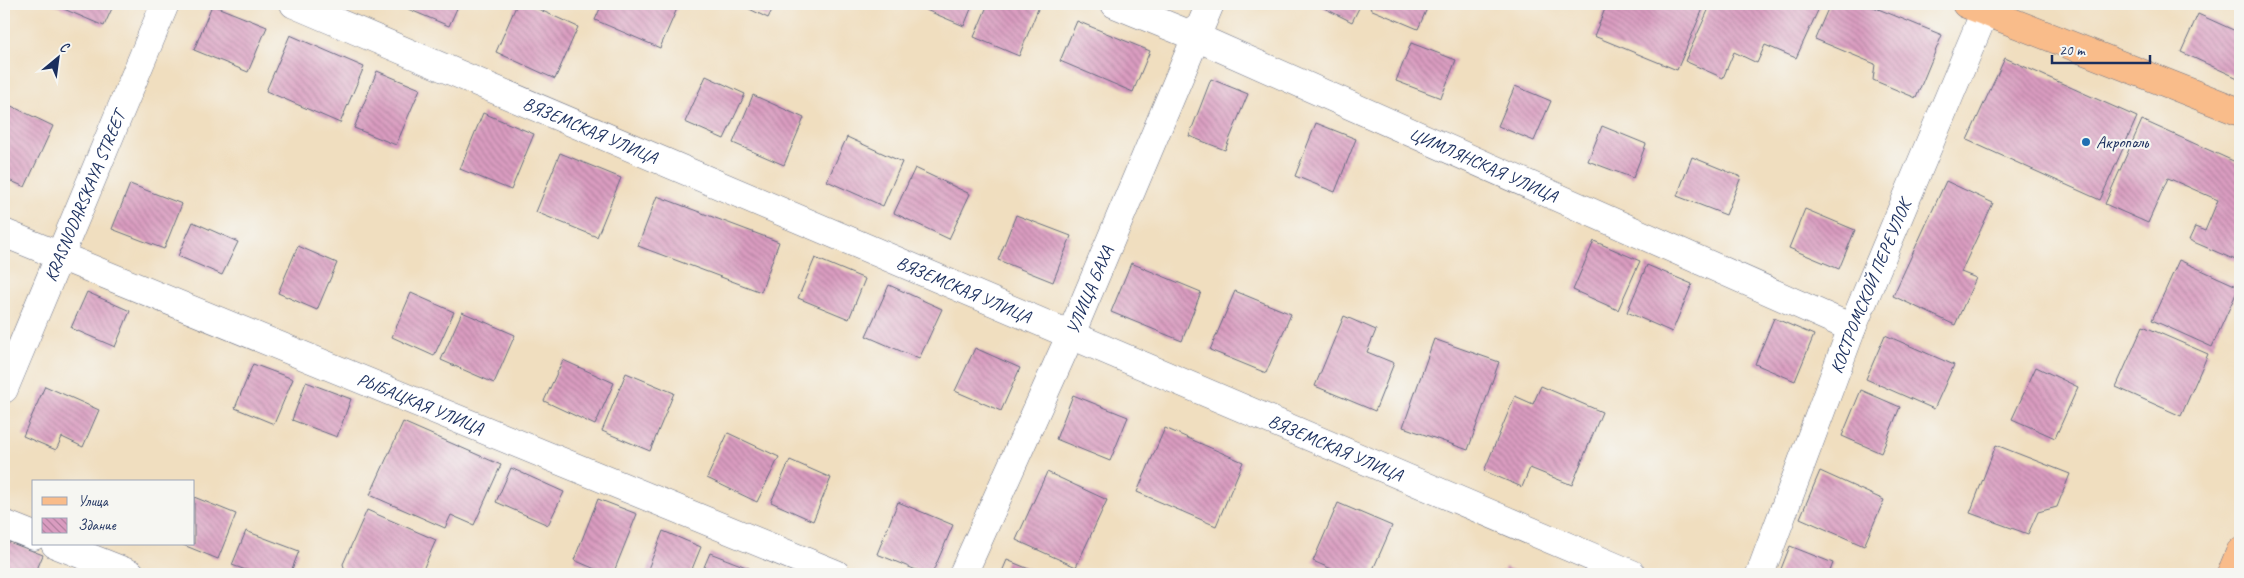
<svg xmlns="http://www.w3.org/2000/svg" width="2244" height="578" viewBox="0 0 2244 578" font-family="Caveat,sans-serif">
  <defs>
    <pattern id="building-back-hatch" width="6" height="6" patternUnits="userSpaceOnUse" patternTransform="scale(1.25)"><rect width="6" height="6" fill="#da9cc0"/><path d="M-1 5l2 2M0 0l6 6M5-1l2 2" fill="none" stroke="#b0809f"/></pattern>
  </defs>
  <rect width="100%" height="100%" fill="#f6f6f2"/>
  <filter id="ink" filterUnits="userSpaceOnUse"><feTurbulence type="fractalNoise" baseFrequency=".02" numOctaves="2"/><feDisplacementMap in="SourceGraphic" scale="10" xChannelSelector="R" yChannelSelector="G"/><feConvolveMatrix kernelMatrix="1 2 1 2 8 2 1 2 1" color-interpolation-filters="sRGB"/></filter>
  <filter id="wash" filterUnits="userSpaceOnUse"><feTurbulence type="fractalNoise" baseFrequency=".0096" numOctaves="4" result="noise"/><feDisplacementMap in="SourceGraphic" scale="20" xChannelSelector="R" yChannelSelector="G"/><feGaussianBlur stdDeviation="1.12" result="paint"/><feColorMatrix in="noise" values="0 0 0 0 0 0 0 0 0 0 0 0 0 0 0 0 0 1.4 0 .05"/><feComposite in="paint" operator="in"/></filter>
  <g filter="url(#wash)">
    <rect width="100%" height="100%" fill="#f0debf"/>
    <g id="blocks">
      <path fill="url(#building-back-hatch)" d="M52,4H114L104,26Z
        M410,4H459L449,26L408,9Z
        M517,4H527L578,27L555,79L496,52Z
        M602,4H679L660,48L595,20Z
        M739,4H775L768,18Z
        M929,4H973L964,26L926,10Z
        M988,4H1040L1019,56L974,37Z
        M1316,4H1361L1352,22Z
        M1373,4H1429L1418,29L1370,9Z
        M1607,4H1705L1677,70L1594,36Z
        M1711,4H1821L1796,58L1765,45L1757,63L1734,52L1723,78L1685,61Z
        M1830,4H1866L1942,35L1916,98L1873,80L1875,64L1815,39Z
        M212,5L267,27L248,72L194,50Z
        M2198,14L2240,33V79L2181,52Z
        M1077,21L1150,51L1133,92L1060,61Z
        M290,35L364,67L340,123L266,91Z
        M1411,43L1456,60L1441,98L1396,81Z
        M2005,58L2137,117L2100,200L1967,140Z
        M377,71L420,89L396,145L354,128Z
        M706,76L745,94L724,139L685,122Z
        M1211,79L1248,94L1225,150L1189,136Z
        M1515,86L1551,101L1534,141L1498,126Z
        M753,95L804,118L784,165L733,143Z
        M5,103L53,126L25,187L4,178Z
        M483,113L534,134L511,190L460,169Z
        M2142,120L2240,164V262L2189,240L2195,227L2205,231L2218,200L2168,178L2148,223L2105,204Z
        M1316,123L1356,139L1335,192L1295,176Z
        M1602,126L1646,144L1633,178L1588,161Z
        M847,137L902,162L883,206L827,181Z
        M560,153L621,178L597,237L536,212Z
        M1692,157L1741,177L1726,215L1677,196Z
        M915,168L970,194L949,239L894,213Z
        M1946,181L1993,203L1961,272L1976,278L1955,325L1893,296Z
        M130,184L182,204L164,249L112,229Z
        M657,196L779,242L761,292L638,246Z
        M1805,209L1855,230L1839,269L1789,248Z
        M1016,215L1071,236L1053,282L998,260Z
        M193,222L238,242L222,275L178,256Z
        M1594,241L1640,261L1618,310L1573,290Z
        M298,246L337,263L317,310L278,293Z
        M4,249L10,252L4,265Z
        M815,258L865,279L849,319L798,298Z
        M2179,260L2239,287L2212,347L2152,320Z
        M1131,263L1201,292L1182,341L1111,312Z
        M1647,265L1692,284L1672,332L1627,312Z
        M889,285L942,309L919,359L866,336Z
        M1235,291L1291,314L1266,373L1210,350Z
        M87,292L130,311L115,347L71,328Z
        M411,293L454,312L434,356L392,337Z
        M462,312L515,335L494,383L441,360Z
        M1344,316L1376,330L1367,352L1394,363L1375,411L1315,386Z
        M1774,318L1814,335L1795,381L1755,364Z
        M2143,326L2208,354L2181,416L2116,387Z
        M1885,335L1954,365L1934,409L1866,379Z
        M1434,339L1499,362L1468,450L1403,427Z
        M975,348L1020,368L1001,411L955,391Z
        M563,360L614,383L595,425L544,401Z
        M253,364L293,379L274,424L235,408Z
        M2036,367L2078,387L2055,438L2012,419Z
        M626,373L674,393L650,451L602,431Z
        M306,382L351,399L337,437L292,420Z
        M45,386L99,410L83,447L62,437L56,450L23,436Z
        M1541,386L1602,412L1572,485L1530,468L1522,487L1484,471L1515,396L1533,404Z
        M1861,390L1900,407L1881,453L1842,436Z
        M1073,395L1128,417L1110,461L1056,439Z
        M403,422L501,465L474,525L451,515L445,528L370,495Z
        M1165,428L1243,462L1216,526L1137,492Z
        M728,433L779,457L757,502L707,478Z
        M1996,445L2070,474L2057,507L2038,512L2028,534L1970,513Z
        M790,460L831,478L813,521L771,502Z
        M511,468L564,492L548,525L496,502Z
        M1820,471L1884,500L1864,546L1800,518Z
        M1047,472L1107,500L1076,567L1016,540Z
        M194,497L236,514L218,559L181,544H194Z
        M598,499L637,514L613,574H607L574,560Z
        M898,502L953,525L932,574H926L877,554Z
        M1338,503L1392,526L1371,574H1343L1313,561Z
        M367,510L436,540L421,574H346L343,564Z
        M246,531L299,551L290,574H257L232,565Z
        M663,531L701,547L690,574H646Z
        M4,540L43,555L35,574H4Z
        M1790,546L1833,563L1829,574H1779Z
        M710,553L764,574H701Z
        M1007,560L1041,574H1001Z
        M1505,567L1523,574H1502Z"/>
    </g>
  </g>
  <g filter="url(#ink)">
    <use href="#blocks" fill-opacity="0" stroke="#666c80" stroke-width="1"/>
    <g fill="none" stroke-linecap="round" stroke-linejoin="round">
      <defs>
        <g id="minor">
          <path id="s1" d="M294,4L1632,574"/>
          <path id="s2" d="M1115,4L1196,37L1852,328"/>
          <path id="s3" d="M4,233L836,574"/>
          <path id="s4" d="M4,389L165,4"/>
          <path d="M4,524L34,536"/>
          <path d="M55,544L131,574"/>
          <path id="s5" d="M963,574L1071,334L1210,4"/>
          <path id="s6" d="M1760,574L1852,328L1988,4"/>
        </g>
        <path id="major" d="M1966,4L2240,112
          M2231,574L2240,552"/>
      </defs>
      <use href="#minor" stroke="#666c80" stroke-width="29"/>
      <use href="#major" stroke="#666c80" stroke-width="29"/>
      <use href="#minor" stroke="#fff" stroke-width="28"/>
      <use href="#major" stroke="#f9bc8a" stroke-width="28"/>
    </g>
  </g>
  <circle fill="#1f6fb2" stroke="#f6f6f2" stroke-width="2" cx="2086" cy="142" r="5"/>
  <g text-anchor="middle" dominant-baseline="central" stroke-width="4.5" stroke-linejoin="round" paint-order="stroke">
    <g font-size="18" fill="#1b2f5e" stroke="#f6f6f2">
      <text stroke="none"><textPath href="#s1" startOffset="322">ВЯЗЕМСКАЯ УЛИЦА</textPath></text>
      <text stroke="none"><textPath href="#s2" startOffset="402">ЦИМЛЯНСКАЯ УЛИЦА</textPath></text>
      <text stroke="none"><textPath href="#s4" startOffset="209">KRASNODARSKAYA STREET</textPath></text>
      <text stroke="none"><textPath href="#s6" startOffset="308">КОСТРОМСКОЙ ПЕРЕУЛОК</textPath></text>
      <text stroke="none"><textPath href="#s1" startOffset="728">ВЯЗЕМСКАЯ УЛИЦА</textPath></text>
      <text stroke="none"><textPath href="#s5" startOffset="311">УЛИЦА БАХА</textPath></text>
      <text stroke="none"><textPath href="#s3" startOffset="450">РЫБАЦКАЯ УЛИЦА</textPath></text>
      <text stroke="none"><textPath href="#s1" startOffset="1132">ВЯЗЕМСКАЯ УЛИЦА</textPath></text>
    </g>
    <g font-size="18" fill="#1b2f5e" stroke="#f6f6f2" text-anchor="start">
      <text x="2096" y="142">Акрополь</text>
    </g>
  </g>
  <rect width="2244" height="578" fill="none" stroke="#f6f6f2" stroke-width="20"/>
  <rect x="32" y="480" width="162" height="65" fill="#f6f6f2" stroke="#9ea6b7"/>
  <rect x="42" y="497" width="25" height="8" fill="#f9bc8a" stroke="#9ea6b7"/>
  <text x="78" y="506" font-size="15" fill="#1b2f5e">Улица</text>
  <rect x="42" y="518" width="25" height="15" fill="url(#building-back-hatch)" stroke="#9ea6b7"/>
  <text x="78" y="530" font-size="15" fill="#1b2f5e">Здание</text>
  <g transform="translate(58 58) rotate(29)" stroke="#f6f6f2" stroke-width="4" paint-order="stroke">
  <path d="M0-4L9 19L0 12L-9 19Z" fill="#1b2f5e"/>
  <text y="-8" font-size="14" font-weight="bold" text-anchor="middle" fill="#1b2f5e">С</text>
  </g>
  <path d="M2052 55v8h98v-8" fill="none" stroke="#1b2f5e" stroke-width="2.5"/>
  <text x="2059" y="55" font-size="15" fill="#1b2f5e" stroke="#f6f6f2" stroke-width="4" paint-order="stroke">20 m</text>
</svg>
